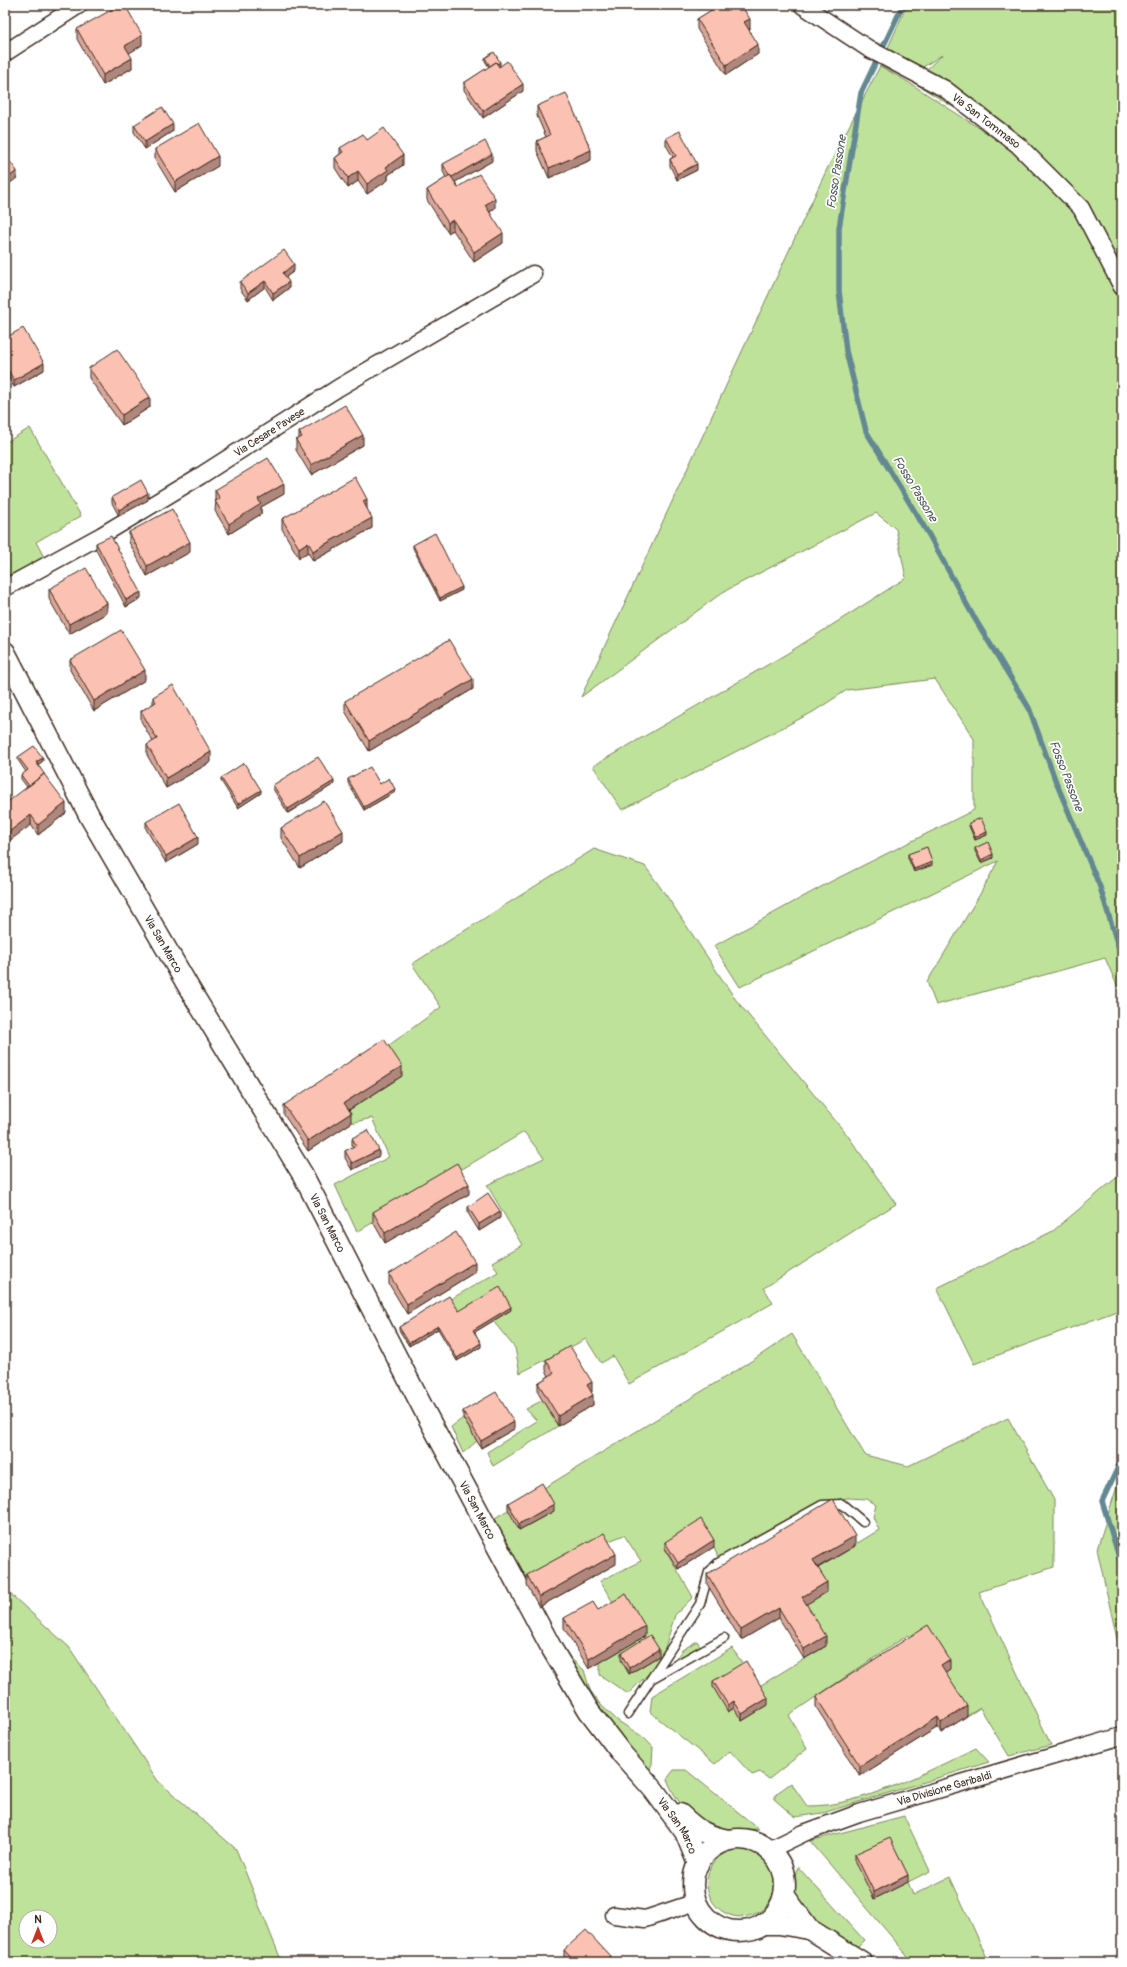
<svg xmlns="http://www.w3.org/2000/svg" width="1127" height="1967" viewBox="0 0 1127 1967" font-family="Pangolin,sans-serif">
  <rect width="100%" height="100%" fill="#fff"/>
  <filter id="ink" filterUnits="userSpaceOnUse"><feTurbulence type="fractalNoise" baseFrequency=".025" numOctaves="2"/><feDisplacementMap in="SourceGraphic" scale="8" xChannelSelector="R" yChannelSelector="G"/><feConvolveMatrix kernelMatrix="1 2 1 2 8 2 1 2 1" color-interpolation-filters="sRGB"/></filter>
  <g filter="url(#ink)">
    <path fill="#bfe29b" stroke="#7d865c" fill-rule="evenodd" d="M907,5H1122V288L1077,210L993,132L913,82L942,55L909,76L882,61Z
      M880,66L908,82L1010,148L1075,212L1104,259L1122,296V997L1105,958L936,1005L927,982L979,896L998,861L740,987L714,946L830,882L974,810V739L935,679L847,690L813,712L622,810L593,766L788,653L906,578L896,529L876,513L723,592L581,697L827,169Z
      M30,428L81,516L36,542L46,561L5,584V443Z
      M594,849L645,866L668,898L736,1000L848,1136L896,1204L764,1288L773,1303L629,1384L613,1356L601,1363L586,1339L520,1373L515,1348L493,1321L459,1315L449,1300L498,1272L492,1262L522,1245L487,1185L544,1158L524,1132L357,1232L335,1185L389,1157L372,1118L351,1123L344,1113L384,1049L441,1007L412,964Z
      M1122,1173V1309L974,1364L937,1288L1053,1231Z
      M792,1334L865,1455L908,1466L1008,1418L1054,1500V1567L979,1592L1051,1745L1009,1756L980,1708L967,1716L908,1635L789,1715L807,1749L769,1779L760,1772L752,1775L730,1751L715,1764L650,1712L652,1696L732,1648L758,1687L825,1646L802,1607L813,1570L879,1530L873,1517L876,1505L866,1499L848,1498L817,1502L718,1558L714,1547L665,1549L693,1597L675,1615L663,1654L650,1672L628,1694L600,1675V1662L617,1609L600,1581L641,1561L624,1535L604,1543L527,1585L495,1518L753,1360Z
      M543,1400L558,1426L493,1466L487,1452L537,1421L526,1409Z
      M463,1418L477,1441L463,1453L451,1427Z
      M1122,1471V1661L1097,1549Z
      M5,1589L69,1647L158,1781L236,1849L282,1962H5ZM26,1917H50V1941H26Z
      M697,1641L701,1647L670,1667L682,1650Z
      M561,1650L584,1670L590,1690L600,1704L618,1721L643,1737L653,1747L652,1764L649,1771L607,1723Z
      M976,1748L989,1762L823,1813L795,1817L774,1799L777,1793L791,1783L807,1806C860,1807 929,1771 976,1748Z
      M674,1770H686L759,1829C750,1829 725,1832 718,1830C695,1823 675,1802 667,1779Z
      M904,1816L930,1871L908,1882L913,1895L950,1877L989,1962H913L810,1841Z
      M707 1883a34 34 0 1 1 68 0a34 34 0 1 1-68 0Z
      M798,1867L864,1940L856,1948C832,1933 794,1918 793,1885C793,1879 796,1872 798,1867Z"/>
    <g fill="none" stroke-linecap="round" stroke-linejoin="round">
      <path stroke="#638892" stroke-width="5.5" d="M903,5L861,93L839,228V291L846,351L866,431L929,535L972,614L1029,708L1056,782L1100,887L1122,959
        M1122,1459L1102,1501L1122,1567"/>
      <defs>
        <path id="service" d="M651,1679L700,1604L709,1572L718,1563L822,1505L842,1504L863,1522
          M628,1714L651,1679L724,1638"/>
        <g id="minor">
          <path id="s1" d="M802,5L869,49L945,89L1018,145L1081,208L1122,287"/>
          <path d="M5,53L79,5"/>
          <path id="s2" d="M5,588L102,535L200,476L338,388L533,274"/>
          <path id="s3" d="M769,1850L804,1833L859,1813L1122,1736"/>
          <path d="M614,1915L645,1919L696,1902"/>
        </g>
        <g id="tertiary">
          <path id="s4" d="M5,652L90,817L192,993L303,1175L424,1410L552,1649L589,1711L622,1754L653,1789L685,1832L698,1864"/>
          <path d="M680,1814C697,1830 704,1835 728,1840"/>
          <circle cx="739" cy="1885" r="46"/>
          <path d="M784,1895L809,1929L862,1962"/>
          <path d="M763,1924H779L809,1929"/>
        </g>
      </defs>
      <use href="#service" stroke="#3b2a1e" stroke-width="11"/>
      <use href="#minor" stroke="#3b2a1e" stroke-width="19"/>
      <use href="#tertiary" stroke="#3b2a1e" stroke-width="23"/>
      <use href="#service" stroke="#fff" stroke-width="8"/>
      <use href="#minor" stroke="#fff" stroke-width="16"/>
      <use href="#tertiary" stroke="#fff" stroke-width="20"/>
    </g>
    <path fill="#d8a699" stroke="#3b2a1e" d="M712,5H741L750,29L749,30L758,54L726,75L697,29V19L712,10Z
      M77,29L142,45L129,53L132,68L103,85L77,39Z
      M485,58L500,66L523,91L483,118L464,90V83L489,67L485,61Z
      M537,106L591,160L549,178L537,151V141L546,137L537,116Z
      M134,125L173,131L145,149L134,132Z
      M666,138L697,170L677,180L670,166V159L673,157L666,145Z
      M367,140L403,165L388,175V180L367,194L358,181L348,188L335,168V158L340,154V148Z
      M155,149L218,166L175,192L155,159Z
      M492,161L455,182L458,187L495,208L490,212L503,243L474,262L453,230L448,233L427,200V190L446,178L443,171V164Z
      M294,271L286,277L289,288L273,300L265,287L248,300L240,289V282Z
      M5,338L44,370L14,387L5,371Z
      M89,368L150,407L122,425L89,378Z
      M299,432L363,445L311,475L296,450V440L299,439Z
      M215,490L284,494L261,507V514L229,534L215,511L216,501L215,500Z
      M112,497L148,500L119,516L112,503Z
      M367,509L372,528L313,561L308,552L299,558L282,529V519Z
      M129,532L190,552L147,576L129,542Z
      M96,543L141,598L126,607L96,550Z
      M413,545L462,590L440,601L413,548Z
      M49,589L107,613L69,634L49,599Z
      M70,660L145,680L94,711L70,670Z
      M473,689L369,751L345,711V701Z
      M153,697L211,762L166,788L147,755V745L153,742L141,721V711L153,704Z
      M18,757L43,761L37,765L66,813L38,835L31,825L27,787L21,779V775L26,772L18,760Z
      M221,778L261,793L238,808L221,781Z
      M348,779L380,784L395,792L364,810L348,783Z
      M334,784L288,813L273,789V785Z
      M146,822L198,844L166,863L146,829Z
      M969,823L987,835L975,840L969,826Z
      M281,828L343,841L300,868L281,838Z
      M975,848L993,858L981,863L975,851Z
      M908,854L932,865L914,872L908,858Z
      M402,1076L349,1110L351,1123L308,1151L284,1115V1105Z
      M352,1138L379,1156L352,1170L345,1158V1151L353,1147L352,1145Z
      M469,1194L385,1243L373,1222V1212Z
      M468,1207L500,1218L479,1231L468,1213Z
      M475,1272L407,1314L389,1284V1274Z
      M511,1310L475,1332L481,1347L457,1361L438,1329L409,1346L399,1330V1327L459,1311Z
      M546,1360L592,1392H591L593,1405L558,1426L538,1393V1383L549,1376L546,1370Z
      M463,1411L514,1429L481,1448L463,1418Z
      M508,1503L554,1511L519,1530L508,1509Z
      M665,1542L714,1547L678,1569L665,1548Z
      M855,1546L818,1568L827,1592L806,1604L826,1646L804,1659L779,1618L741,1640L707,1584V1574Z
      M616,1564L539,1607L527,1585V1575Z
      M564,1618L645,1636L589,1669L564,1628Z
      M621,1653L659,1656L629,1674L621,1660Z
      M950,1670L945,1673L967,1716L941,1733L938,1727L860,1776L816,1707V1697Z
      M713,1681L768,1705L742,1721L734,1708L728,1712L713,1687Z
      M855,1854L908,1882L874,1899L855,1861Z
      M564,1950L610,1962H568L564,1957Z"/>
    <path fill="#b0877d" stroke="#3b2a1e" d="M750,19V29L744,32V22Z
      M142,35V45L125,56V46Z
      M758,44V54L726,75V65Z
      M132,58V68L103,85V75Z
      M500,62V66L492,71V68Z
      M523,84V91L483,118V111Z
      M173,124V131L145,149V142Z
      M591,150V160L549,178V168Z
      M492,154V161L450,185V178Z
      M403,155V165L388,175V180L367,194V184L386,167Z
      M218,156V166L175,192V182Z
      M697,164V170L677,180V174Z
      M17,171V178L5,187V180Z
      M358,171V181L348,188V178Z
      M495,198V208L485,215V205Z
      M453,220V230L448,233V223Z
      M503,233V243L474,262V252Z
      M294,264V271L283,279V273Z
      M265,281V287L248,300V293Z
      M289,282V288L273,300V293Z
      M44,363V370L14,387V380Z
      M150,397V407L122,425V415Z
      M363,435V445L311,475V465Z
      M284,484V494L261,507V514L229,534V524L258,499Z
      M148,493V500L119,516V510Z
      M367,499V509L363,501Z
      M372,518V528L313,561V551Z
      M190,542V552L147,576V566Z
      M308,542V552L299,558V548Z
      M462,587V590L440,601V598Z
      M141,592V598L126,607V600Z
      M107,603V613L69,634V624Z
      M145,670V680L94,711V701Z
      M473,679V689L369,751V741Z
      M211,752V762L166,788V778Z
      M43,758V761L36,766V762Z
      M334,781V784L288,813V809Z
      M395,789V792L364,810V807Z
      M261,790V793L238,808V804Z
      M66,803V813L38,835V825Z
      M31,815V825L5,844V835Z
      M343,831V841L300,868V858Z
      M987,832V835L975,840V837Z
      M198,837V844L166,863V856Z
      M993,854V858L981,863V860Z
      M932,862V865L914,872V869Z
      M402,1066V1076L344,1113V1103Z
      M351,1113V1123L308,1151V1141Z
      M379,1150V1156L352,1170V1163Z
      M469,1184V1194L385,1243V1233Z
      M500,1211V1218L479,1231V1224Z
      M475,1262V1272L407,1314V1304Z
      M511,1307V1310L473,1333V1330Z
      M438,1326V1329L409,1346V1343Z
      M481,1343V1347L457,1361V1358Z
      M592,1382V1392L587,1395V1385Z
      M593,1395V1405L558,1426V1416Z
      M514,1422V1429L481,1448V1441Z
      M554,1504V1511L519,1530V1524Z
      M855,1536V1546L813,1570V1560Z
      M714,1540V1547L678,1569V1563Z
      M616,1554V1564L539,1607V1597Z
      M827,1582V1592L802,1607V1597Z
      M779,1608V1618L741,1640V1630Z
      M645,1626V1636L589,1669V1659Z
      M826,1636V1646L804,1659V1649Z
      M659,1649V1656L629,1674V1668Z
      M950,1660V1670L941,1676V1666Z
      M768,1698V1705L742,1721V1714Z
      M734,1701V1708L728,1712V1705Z
      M967,1706V1716L941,1733V1723Z
      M938,1717V1727L860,1776V1766Z
      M908,1875V1882L874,1899V1892Z
      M610,1956V1962H604Z"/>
    <path fill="#fbc1b2" stroke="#3b2a1e" d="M120,5H125L142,35L125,46L132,58L103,75L77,29Z
      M714,5H741L750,19L744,22L758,44L726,65L697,19L716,7Z
      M494,52L500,62L497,64L496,62L490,66L485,58Z
      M507,61L523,84L483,111L464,83L496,62L499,67Z
      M566,93L591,150L549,168L537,141L550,135L537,106Z
      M162,107L173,124L145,142L134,125Z
      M199,123L218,156L175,182L155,149Z
      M384,128L403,155L386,167L388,170L367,184L358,171L348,178L335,158L343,152L340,148L363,134L367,140Z
      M680,131L697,164L677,174L670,159L676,156L666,138Z
      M485,141L492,154L452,177L450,175L449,176L443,164Z
      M5,155L17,171L5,180Z
      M479,174L495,198L485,205L503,233L474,252L453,220L448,223L427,190L450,175L458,187Z
      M284,250L294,264L283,273L289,282L273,293L265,281L248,293L240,282Z
      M23,328L44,363L14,380L5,365V338Z
      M117,349L150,397L122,415L89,368Z
      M345,405L363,435L311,465L296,440L302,437L299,432Z
      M268,458L284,484L258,499L261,504L229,524L215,501L220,499L215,490Z
      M355,477L367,499L363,501L372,518L313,551L308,542L299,548L282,519Z
      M141,480L148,493L119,510L112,497Z
      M172,509L190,542L147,566L129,532Z
      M435,533L462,587L440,598L413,545Z
      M111,536L141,592L126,600L96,543Z
      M86,568L107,603L69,624L49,589Z
      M121,630L145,670L94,701L70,660Z
      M449,640L473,679L369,741L345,701Z
      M173,685L211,752L166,778L147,745L157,739L141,711L156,702L153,697Z
      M34,746L43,758L36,762L45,775L44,774L29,786L21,775L28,770L18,757Z
      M318,757L334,781L288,809L273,785Z
      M244,763L261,790L238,804L221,778Z
      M370,767L380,784L389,778L395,789L364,807L348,779Z
      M44,774L66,803L38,825L31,815L5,835V804Z
      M324,801L343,831L300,858L281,828Z
      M179,803L198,837L166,856L146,822Z
      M981,818L987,832L975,837L969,823Z
      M988,842L993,854L981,860L975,848Z
      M927,847L932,862L914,869L908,854Z
      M384,1039L402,1066L344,1103L351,1113L308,1141L284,1105Z
      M368,1130L379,1150L352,1163L345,1151L356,1145L352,1138Z
      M457,1163L469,1184L385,1233L373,1212Z
      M488,1193L500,1211L479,1224L468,1207Z
      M456,1232L475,1262L407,1304L389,1274Z
      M500,1287L511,1307L473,1330L481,1343L457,1358L438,1326L409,1343L399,1327L449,1296L459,1311Z
      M570,1346L592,1382L587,1385L593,1395L558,1416L538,1383L554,1373L546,1360Z
      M496,1392L514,1422L481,1441L463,1411Z
      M542,1483L554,1504L519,1524L508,1503Z
      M833,1499L855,1536L813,1560L827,1582L802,1597L826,1636L804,1649L779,1608L741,1630L707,1574Z
      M701,1519L714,1540L678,1563L665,1542Z
      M604,1533L616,1554L539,1597L527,1575Z
      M626,1594L645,1626L589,1659L564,1618L593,1602L598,1610Z
      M928,1625L950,1660L941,1666L967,1706L941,1723L938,1717L860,1766L816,1697Z
      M650,1635L659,1649L629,1668L621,1653Z
      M746,1661L768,1698L742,1714L734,1701L728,1705L713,1681Z
      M890,1838L908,1875L874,1892L855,1854Z
      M586,1930L610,1956L604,1962H575L564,1950Z"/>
  </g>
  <g text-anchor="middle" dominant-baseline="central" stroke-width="3.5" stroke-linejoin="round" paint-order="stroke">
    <g font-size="11" fill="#3b2a1e" stroke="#fff">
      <text stroke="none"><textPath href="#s1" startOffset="218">Via San Tommaso</textPath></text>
      <text stroke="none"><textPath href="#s2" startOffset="307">Via Cesare Pavese</textPath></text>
      <text stroke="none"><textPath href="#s4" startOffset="332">Via San Marco</textPath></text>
      <text stroke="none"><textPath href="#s4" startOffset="656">Via San Marco</textPath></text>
      <text stroke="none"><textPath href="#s4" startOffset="980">Via San Marco</textPath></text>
      <text stroke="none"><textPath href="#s3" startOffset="186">Via Divisione Garibaldi</textPath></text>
      <text stroke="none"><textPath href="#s4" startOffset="1355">Via San Marco</textPath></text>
    </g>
    <g font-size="12" font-style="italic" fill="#4f5958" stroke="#fff">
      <text transform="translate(837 172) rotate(-81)">Fosso Passone</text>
      <text transform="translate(915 489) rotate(59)">Fosso Passone</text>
      <text transform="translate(1066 776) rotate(69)">Fosso Passone</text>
    </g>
  </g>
  <rect width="1127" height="1967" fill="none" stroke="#fff" stroke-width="20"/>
  <rect x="10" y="10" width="1107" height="1947" fill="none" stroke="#3b2a1e" stroke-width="1.5" filter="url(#ink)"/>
  <g transform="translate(38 1929)"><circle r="19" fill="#ffffff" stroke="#b1aaa5"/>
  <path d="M0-3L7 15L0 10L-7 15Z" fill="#c8321e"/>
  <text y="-6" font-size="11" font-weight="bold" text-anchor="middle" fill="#3b2a1e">N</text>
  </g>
</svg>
